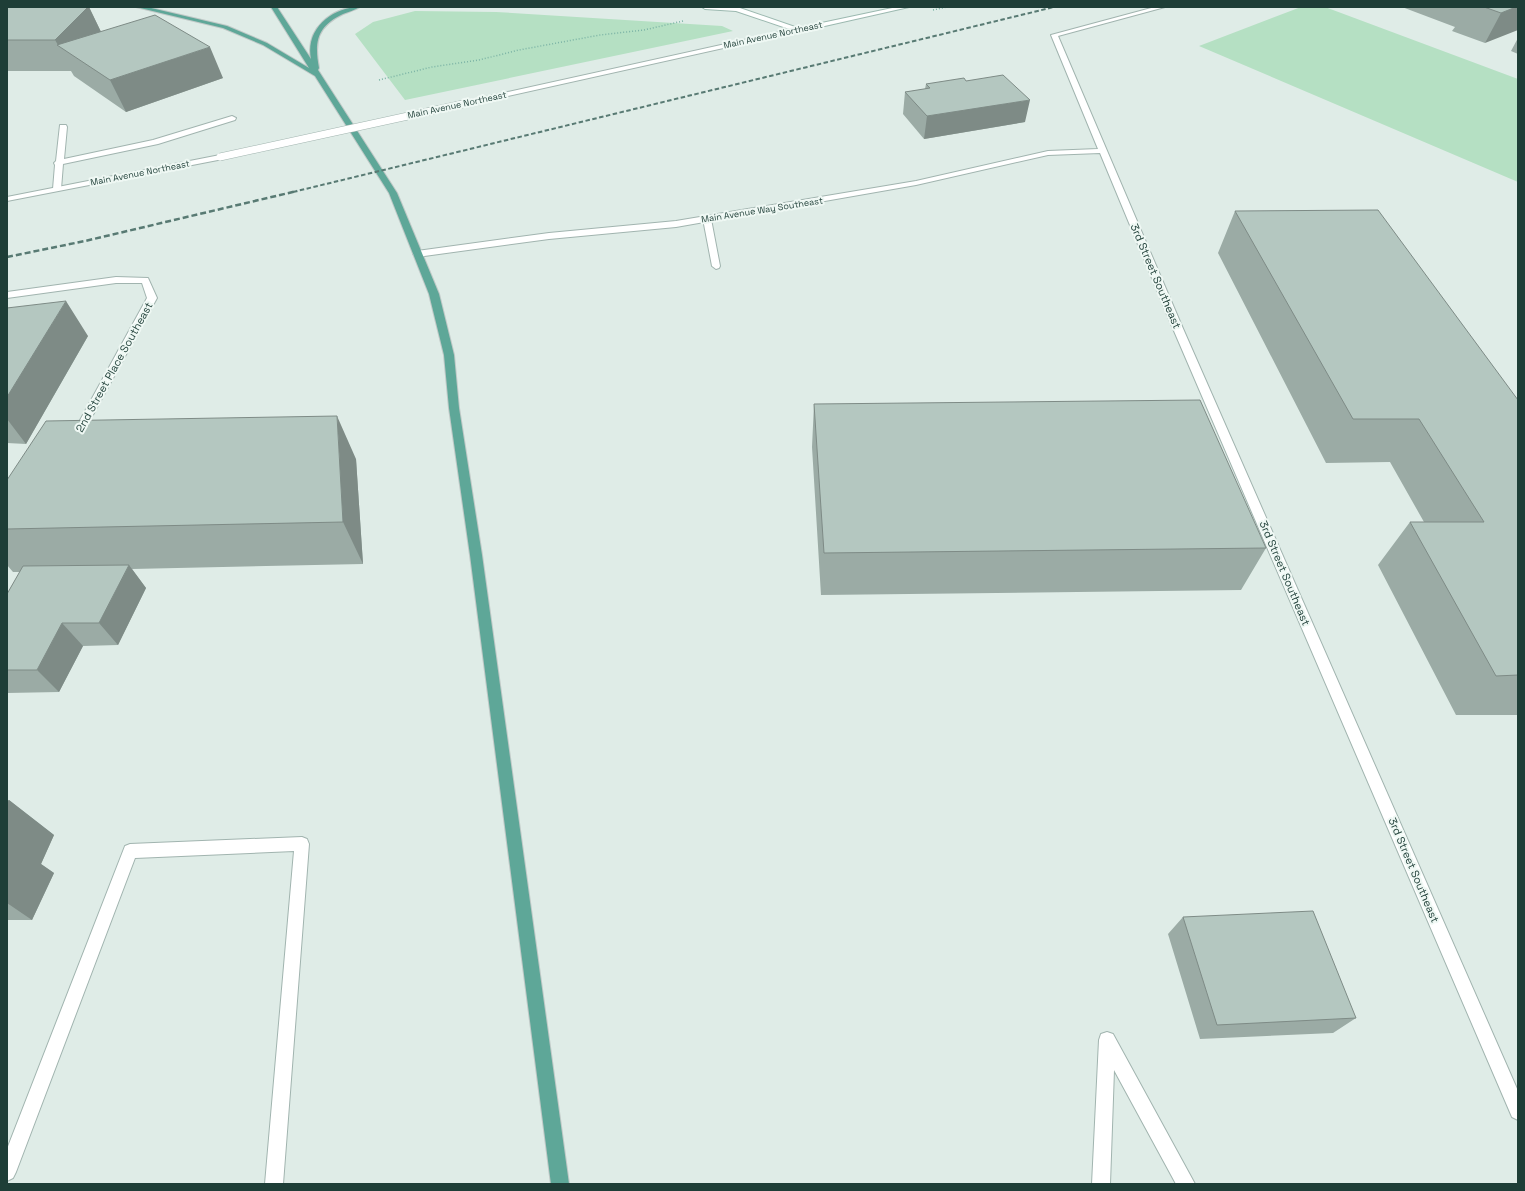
<svg xmlns="http://www.w3.org/2000/svg" width="1525" height="1191" viewBox="0 0 1525 1191" font-family="'Space Grotesk',sans-serif">
  <rect width="100%" height="100%" fill="#dfece7"/>
  <path fill="#b5e0c3" d="M1301,7H1325L1518,79V182L1199,46Z
    M415,11L496,12L722,26L733,31L405,100L355,34L373,22Z"/>
  <g fill="none" stroke-linecap="round" stroke-linejoin="round">
    <defs>
      <path id="lane" d="M232,116L236,118L235,120L158,144L63,164L61,189L57,191L53,189L55,165L54,163L56,161L60,125H66L67,127L64,159L153,140Z
        M704,217H710L711,219L720,266L719,268L716,269L712,266L703,219Z
        M302,837L307,839L309,844L283,1184H265L294,851L135,858L16,1172L13,1178L7,1181V1149L125,846L130,844Z
        M1107,1032L1113,1034L1195,1184H1176L1114,1070L1110,1184H1092L1099,1040L1101,1034Z"/>
      <path id="street" d="M1155,7H1165L1058,36L1181,324L1518,1091V1120L1512,1117L1171,324L1100,153L1048,155L916,185L676,227L549,239L417,257L413,254L417,251L549,233L676,221L916,181L1048,151L1098,149L1051,35Z
        M798,28L801,30L800,31L463,106L459,104L463,102Z
        M220,155L224,157L223,159L7,201V197Z
        M116,277L148,278L157,298L83,433L82,435H74L73,433L147,298L142,283H116L7,298V292Z"/>
      <path id="secondary" d="M702,7H737L798,28L897,7H909L798,32L736,11L705,9Z"/>
      <path id="primary" d="M136,7H147L227,26L267,43L309,68L271,7H277L311,59C305,29 332,7 360,7C355,10 348,12 343,14C317,26 314,42 319,68L318,70L397,193L439,294L454,355L459,408L482,555L569,1184H551L470,555L449,408L444,355L429,294L389,193L315,76L263,45L223,28Z"/>
    </defs>
    <use href="#lane" stroke="#a1b4af" stroke-width="2"/>
    <use href="#street" stroke="#a1b4af" stroke-width="2"/>
    <use href="#secondary" stroke="#9cb9b0" stroke-width="2"/>
    <use href="#primary" stroke="#c0c9c7" stroke-width="2"/>
    <path stroke="#7bb3a5" stroke-width="1.5" stroke-dasharray="1 2" stroke-linecap="butt" d="M933,10L947,7
      M379,80L432,67L479,60L519,50L600,35L644,30L683,21"/>
    <use href="#lane" fill="#fff" fill-rule="evenodd"/>
    <use href="#street" fill="#fff" fill-rule="evenodd"/>
    <use href="#secondary" fill="#fff" fill-rule="evenodd"/>
    <use href="#primary" fill="#5ea798" fill-rule="evenodd"/>
    <path stroke="#587a73" stroke-width="2" stroke-dasharray="4.5 2.5" stroke-linecap="butt" d="M293,192L1054,7"/>
    <path stroke="#587a73" stroke-width="2.5" stroke-dasharray="6 3" stroke-linecap="butt" d="M7,257L85,241L297,191"/>
    <defs>
      <path id="street-bridge" d="M220,157L463,104"/>
    </defs>
    <use href="#street-bridge" stroke="#a1b4af" stroke-width="8" stroke-linecap="butt"/>
    <use href="#street-bridge" stroke="#fff" stroke-width="7"/>
  </g>
  <path fill="#9baba5" d="M7,7H89L101,32L223,78L126,112L74,76L71,71H7Z
    M1402,7H1518L1485,43L1452,31L1455,27Z
    M1518,38V54L1511,51Z
    M966,81L1025,122L924,139L903,114L905,92L925,89L926,84Z
    M1235,211L1518,400V715H1456L1378,565L1410,522H1424L1390,462L1326,463L1218,253Z
    M7,308L88,336L26,444L7,443Z
    M814,404L1266,548L1241,590L821,595L812,447Z
    M356,459L363,564L132,569L146,588L118,645L83,646L59,692L7,693V594L20,572H13L7,565V480Z
    M7,800H9L54,835L41,864L54,873L32,920H7Z
    M1183,917L1356,1018L1333,1033L1200,1039L1168,934Z"/>
  <path fill="#7e8b86" d="M88,7H89L103,36L58,45L55,40Z
    M1516,7H1518V30L1485,43L1501,13Z
    M210,47L223,78L126,112L110,80Z
    M1030,100L1025,122L924,139L927,116Z
    M66,301L88,336L26,444L7,419V397Z
    M337,416L356,459L363,564L343,522Z
    M129,565L146,588L118,645L99,623Z
    M62,623L83,646L59,692L37,670Z
    M9,800L54,835L41,864L54,873L32,920L7,903V803Z"/>
  <path fill="#b4c7c0" stroke="#7e8b86" d="M7,7H88L55,40H7Z
    M1484,7H1516L1501,13Z
    M155,15L210,47L110,80L57,45Z
    M1003,75L1030,100L927,116L905,92L930,88L926,84L964,78L966,81Z
    M1378,210L1518,400V675L1496,676L1410,522H1484L1419,419H1353L1235,211Z
    M66,301L7,397V308Z
    M1200,400L1266,548L824,553L814,404Z
    M337,416L343,522L7,529V480L46,421Z
    M129,565L99,623H62L37,670H7V594L23,566Z
    M1313,911L1356,1018L1217,1025L1183,917Z"/>
  <g text-anchor="middle" dominant-baseline="central" stroke-width="4" stroke-linejoin="round" paint-order="stroke">
    <g font-size="9" fill="#1e3e37" stroke="#eff8f4">
      <text transform="translate(773 35) rotate(-12)">Main Avenue Northeast</text>
      <text transform="translate(457 105) rotate(-12)">Main Avenue Northeast</text>
      <text transform="translate(140 173) rotate(-11)">Main Avenue Northeast</text>
      <text transform="translate(762 210) rotate(-9)">Main Avenue Way Southeast</text>
    </g>
    <g font-size="11" fill="#1e3e37" stroke="#eff8f4">
      <text transform="translate(1156 276) rotate(67)">3rd Street Southeast</text>
      <text transform="translate(114 367) rotate(-61)">2nd Street Place Southeast</text>
      <text transform="translate(1285 573) rotate(67)">3rd Street Southeast</text>
      <text transform="translate(1414 870) rotate(67)">3rd Street Southeast</text>
    </g>
  </g>
  <rect width="1525" height="1191" fill="none" stroke="#1e3e37" stroke-width="16"/>
</svg>
